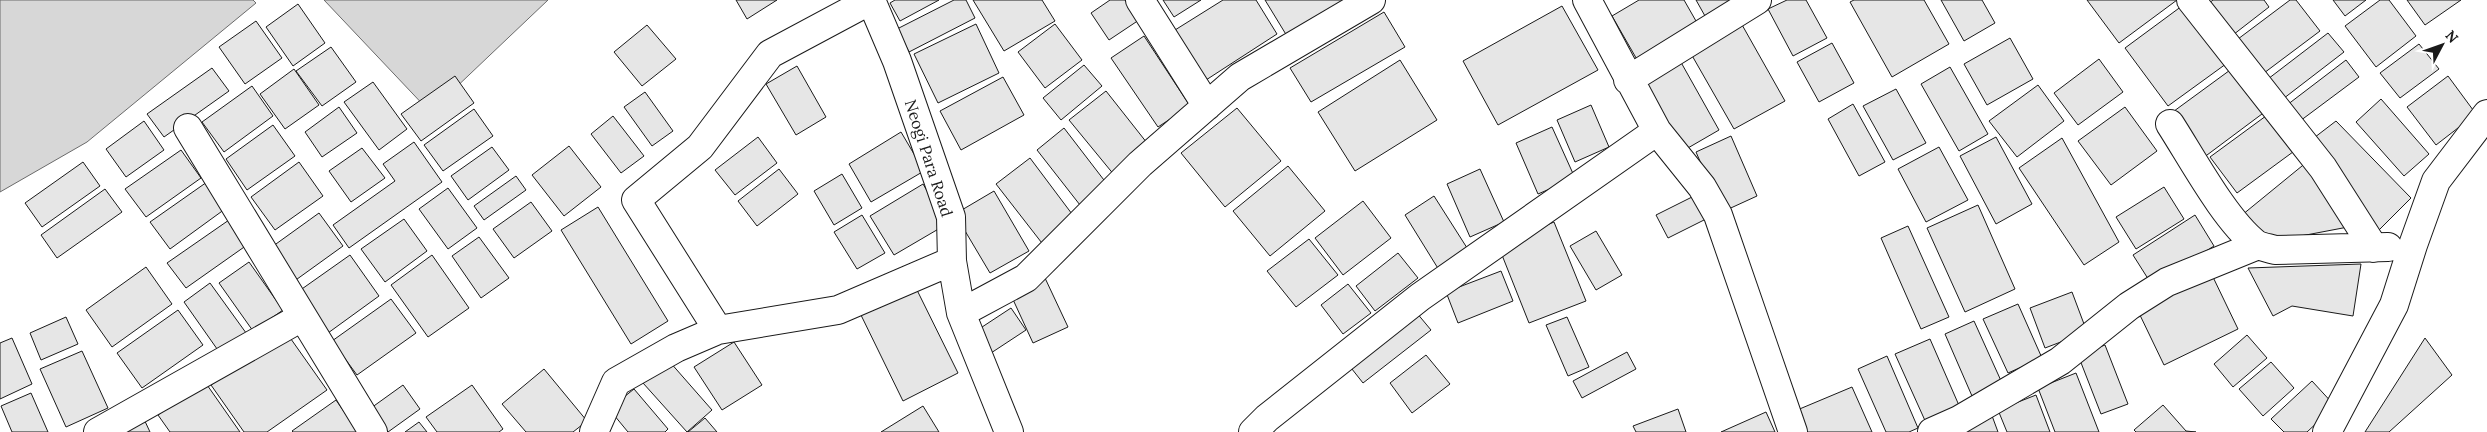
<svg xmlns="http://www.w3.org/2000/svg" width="2487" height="432" viewBox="0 0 2487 432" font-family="Lora,serif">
  <rect width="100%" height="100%" fill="#fff"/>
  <path fill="#d7d7d7" stroke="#6a6a6a" d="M0,0H253L256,3L87,142L0,192Z
    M324,0H548L430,112Z"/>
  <path fill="#e6e6e6" stroke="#1a1a1a" d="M736,0H777L747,19Z
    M895,0H939L900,21L890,3Z
    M954,0H966L975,18L909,52L897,29Z
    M973,0H1042L1055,21L1004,51Z
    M1110,0H1125L1139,20L1109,40L1091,13Z
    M1163,0H1201L1174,17Z
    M1223,0H1256L1277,34L1206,80L1175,30Z
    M1265,0H1355L1290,41Z
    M1639,0H1684L1700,28L1639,63L1612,16Z
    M1696,0H1734L1705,16Z
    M1787,0H1806L1827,38L1793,56L1768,9Z
    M1854,0H1924L1949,44L1892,77L1850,2Z
    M1941,0H1982L1995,23L1964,41Z
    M2087,0H2177L2119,43Z
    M2213,0H2264L2269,7L2229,38L2205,6Z
    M2290,0H2296L2320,31L2260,76L2234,42Z
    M2333,0H2366L2345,16Z
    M2380,0H2389L2416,36L2376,67L2345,26Z
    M2407,0H2461L2425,25Z
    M2186,3L2230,61L2168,106L2125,48Z
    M298,4L325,43L293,66L266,27Z
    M1562,6L1598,70L1498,125L1463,61Z
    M1384,12L1405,47L1311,102L1290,68Z
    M256,21L282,58L245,84L219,47Z
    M1741,23L1785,101L1734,129L1690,52Z
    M976,24L999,73L938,103L914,54Z
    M1055,24L1082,60L1045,88L1018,52Z
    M647,25L676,59L642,86L614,52Z
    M2328,33L2344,52L2279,102L2264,82Z
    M1144,36L1190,106L1158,127L1111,58Z
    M2010,38L2033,79L1987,105L1964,64Z
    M1832,43L1854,83L1819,102L1797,62Z
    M2419,44L2439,69L2400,98L2380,73Z
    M331,47L356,82L322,106L296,71Z
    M1678,57L1719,130L1681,152L1640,79Z
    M2099,59L2123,92L2078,125L2054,93Z
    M1400,60L1437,120L1355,171L1318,112Z
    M2346,60L2359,77L2300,121L2287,105Z
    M1084,65L1102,86L1061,120L1043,98Z
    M2237,65L2270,108L2203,158L2170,114Z
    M797,66L826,117L796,135L766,84Z
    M1950,67L1988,134L1959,151L1921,84Z
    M212,68L229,91L164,137L147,114Z
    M294,69L319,105L285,129L260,94Z
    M455,76L474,103L421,141L401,114Z
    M2448,76L2476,114L2436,145L2407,107Z
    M1003,77L1024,115L961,150L940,111Z
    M373,82L407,129L379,150L344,102Z
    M2038,85L2064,121L2017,157L1989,121Z
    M252,86L273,116L224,152L202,122Z
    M1896,89L1926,143L1893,160L1863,106Z
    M1106,91L1151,148L1115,176L1069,120Z
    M645,92L673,131L652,146L624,107Z
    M2381,99L2429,154L2404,176L2356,122Z
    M1853,104L1885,162L1859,176L1828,119Z
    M1591,105L1609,147L1575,162L1557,120Z
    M339,107L357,133L322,157L305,132Z
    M2125,107L2157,151L2111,185L2078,141Z
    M1237,108L1281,161L1225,207L1181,153Z
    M474,109L493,136L443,171L424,145Z
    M2270,113L2297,149L2237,193L2210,157Z
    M613,116L644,156L621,173L591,134Z
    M144,121L164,150L126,177L106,149Z
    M2336,121L2411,198L2374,235L2306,144Z
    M273,125L295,156L247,190L226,159Z
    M1552,127L1575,178L1538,194L1516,143Z
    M1064,128L1107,184L1080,205L1037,150Z
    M901,132L924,171L871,202L849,164Z
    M1731,136L1757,196L1722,212L1696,152Z
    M758,137L777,163L735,195L715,170Z
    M1996,137L2032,204L1996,224L1960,156Z
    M2062,138L2119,242L2084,265L2019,168Z
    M414,142L442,182L349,248L333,225L395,181L383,164Z
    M569,146L601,187L564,216L532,175Z
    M492,147L509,170L468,200L451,176Z
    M1939,147L1968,200L1926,222L1898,169Z
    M362,148L385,178L351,202L329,171Z
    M181,150L201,178L146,217L125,189Z
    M2313,157L2348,227L2264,243L2242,215Z
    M1030,158L1078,222L1045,247L996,184Z
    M83,162L100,186L42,227L25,203Z
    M299,162L323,196L275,230L251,197Z
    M1288,166L1325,211L1270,256L1233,211Z
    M779,169L798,194L757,226L738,201Z
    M1480,169L1504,222L1470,237L1447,184Z
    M842,174L862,208L834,225L814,191Z
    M516,176L526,190L484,220L474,206Z
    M207,182L225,209L170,249L150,222Z
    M923,184L947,224L894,255L870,216Z
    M2164,187L2184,219L2136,249L2116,217Z
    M448,188L477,228L448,249L419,209Z
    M105,189L122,212L57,258L41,235Z
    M994,191L1029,251L990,273L955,214Z
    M1700,193L1712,216L1668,238L1656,215Z
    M1434,196L1469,251L1439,270L1405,215Z
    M1363,201L1391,238L1343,275L1315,238Z
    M531,202L552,231L514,258L493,229Z
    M1978,205L2015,289L1965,312L1927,228Z
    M598,207L668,321L631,344L561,230Z
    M319,213L343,246L293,282L269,249Z
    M862,215L885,253L857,269L834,232Z
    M2195,215L2214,246L2152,285L2133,255Z
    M404,219L427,251L385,282L361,249Z
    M229,220L247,245L186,288L167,263Z
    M1554,222L1586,301L1529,323L1498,245Z
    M1908,226L1949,317L1921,329L1881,238Z
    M1596,231L1622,275L1596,290L1570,246Z
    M479,237L509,278L481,298L452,256Z
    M1309,239L1338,275L1296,307L1267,271Z
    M1398,253L1418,278L1375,311L1356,286Z
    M350,255L379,296L328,333L299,291Z
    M432,255L469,308L428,337L391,285Z
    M249,262L283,310L253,331L219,283Z
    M2361,264L2353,316L2292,306L2273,316L2248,268Z
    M146,267L172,304L112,347L86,310Z
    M1501,271L1513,301L1458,323L1446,292Z
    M2212,275L2238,329L2164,365L2138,311Z
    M1045,278L1068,327L1033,343L1010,293Z
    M210,283L249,337L222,356L184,302Z
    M914,284L958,373L903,401L859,311Z
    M1348,284L1371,313L1343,334L1321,305Z
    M2072,292L2087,332L2045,348L2030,308Z
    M391,299L416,333L357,375L332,341Z
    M2018,304L2042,358L2008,373L1983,319Z
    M1011,308L1026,330L991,353L976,331Z
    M178,310L203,345L142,388L117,353Z
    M1416,312L1431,330L1363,383L1348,364Z
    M66,317L78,344L41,360L30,333Z
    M1567,317L1589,367L1568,376L1546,325Z
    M1974,321L2002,383L1972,396L1945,334Z
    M286,332L327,390L267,432H244L211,385Z
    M2247,335L2267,358L2233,387L2214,364Z
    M12,338L32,384L0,399V343Z
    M2425,338L2452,375L2389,432H2365Z
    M1930,339L1961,410L1927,425L1895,354Z
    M734,342L762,385L722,410L694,367Z
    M2105,345L2128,404L2101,414L2078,355Z
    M82,351L108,408L66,427L40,369Z
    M1627,352L1636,369L1582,398L1573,381Z
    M1426,355L1450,384L1412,413L1390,383Z
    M1887,356L1918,428L1909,432H1886L1858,369Z
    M669,361L712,410L687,432L643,383Z
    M2271,362L2294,388L2263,416L2239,389Z
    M544,369L587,421L573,432H526L502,404Z
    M2076,373L2099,432H2055L2038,388Z
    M2312,381L2335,406L2307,432H2284L2271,419Z
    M205,382L240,432H170L158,415Z
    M403,385L420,409L388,432L371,408Z
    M472,385L503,429L499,432H437L426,417Z
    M1852,387L1872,432H1798L1790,413Z
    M634,389L668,429L665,432H628L609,409Z
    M31,393L48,432H12L1,406Z
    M2036,395L2050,432H2007L1998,410Z
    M336,400L358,432H293L292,431Z
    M2163,405L2186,431L2196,432H2136L2134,430Z
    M923,406L939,432H881Z
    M1678,409L1686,432H1636L1633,426Z
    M1766,412L1775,432H1721Z
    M1991,413L1998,432H1957Z
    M143,417L150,432H120Z
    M705,418L717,432H688Z
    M419,422L427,432H405Z"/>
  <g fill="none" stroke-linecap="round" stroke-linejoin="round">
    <defs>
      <path id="minor" d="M871,0L897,61L951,217L952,261L961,313L1009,432
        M1140,0L1207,106
        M1587,0L1657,131L1702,187L1718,215L1793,432
        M2191,0L2323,168L2374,248
        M1628,80L1757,0
        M2170,124C2192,158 2225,220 2256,244C2261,247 2269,248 2275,250L2388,247
        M188,128L373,432
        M961,313L1026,278L1140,164L1240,77L1371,0
        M718,330L636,200L700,147L770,54L871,0
        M98,432L302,317
        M594,432L616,382L676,348L718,330L838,310L952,261
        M1253,432L1267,418L1420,297L1657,131
        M1932,432L1959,420L2060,361L2129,306L2167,282L2258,245
        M2327,432L2394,305L2413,245L2436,181L2487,114"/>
    </defs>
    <use href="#minor" stroke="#1a1a1a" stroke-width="30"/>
    <use href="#minor" stroke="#fff" stroke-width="28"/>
  </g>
  <g text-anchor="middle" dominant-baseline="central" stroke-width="4" stroke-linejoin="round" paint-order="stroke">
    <g font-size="16" fill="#1a1a1a" stroke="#fff">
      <text transform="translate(929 158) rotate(72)">Neogi Para Road</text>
    </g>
  </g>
  <g transform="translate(2442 45) rotate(49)" stroke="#ffffff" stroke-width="4" paint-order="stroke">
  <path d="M0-4L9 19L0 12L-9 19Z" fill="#1a1a1a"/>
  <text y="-8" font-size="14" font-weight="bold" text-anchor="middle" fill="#1a1a1a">N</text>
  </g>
</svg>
